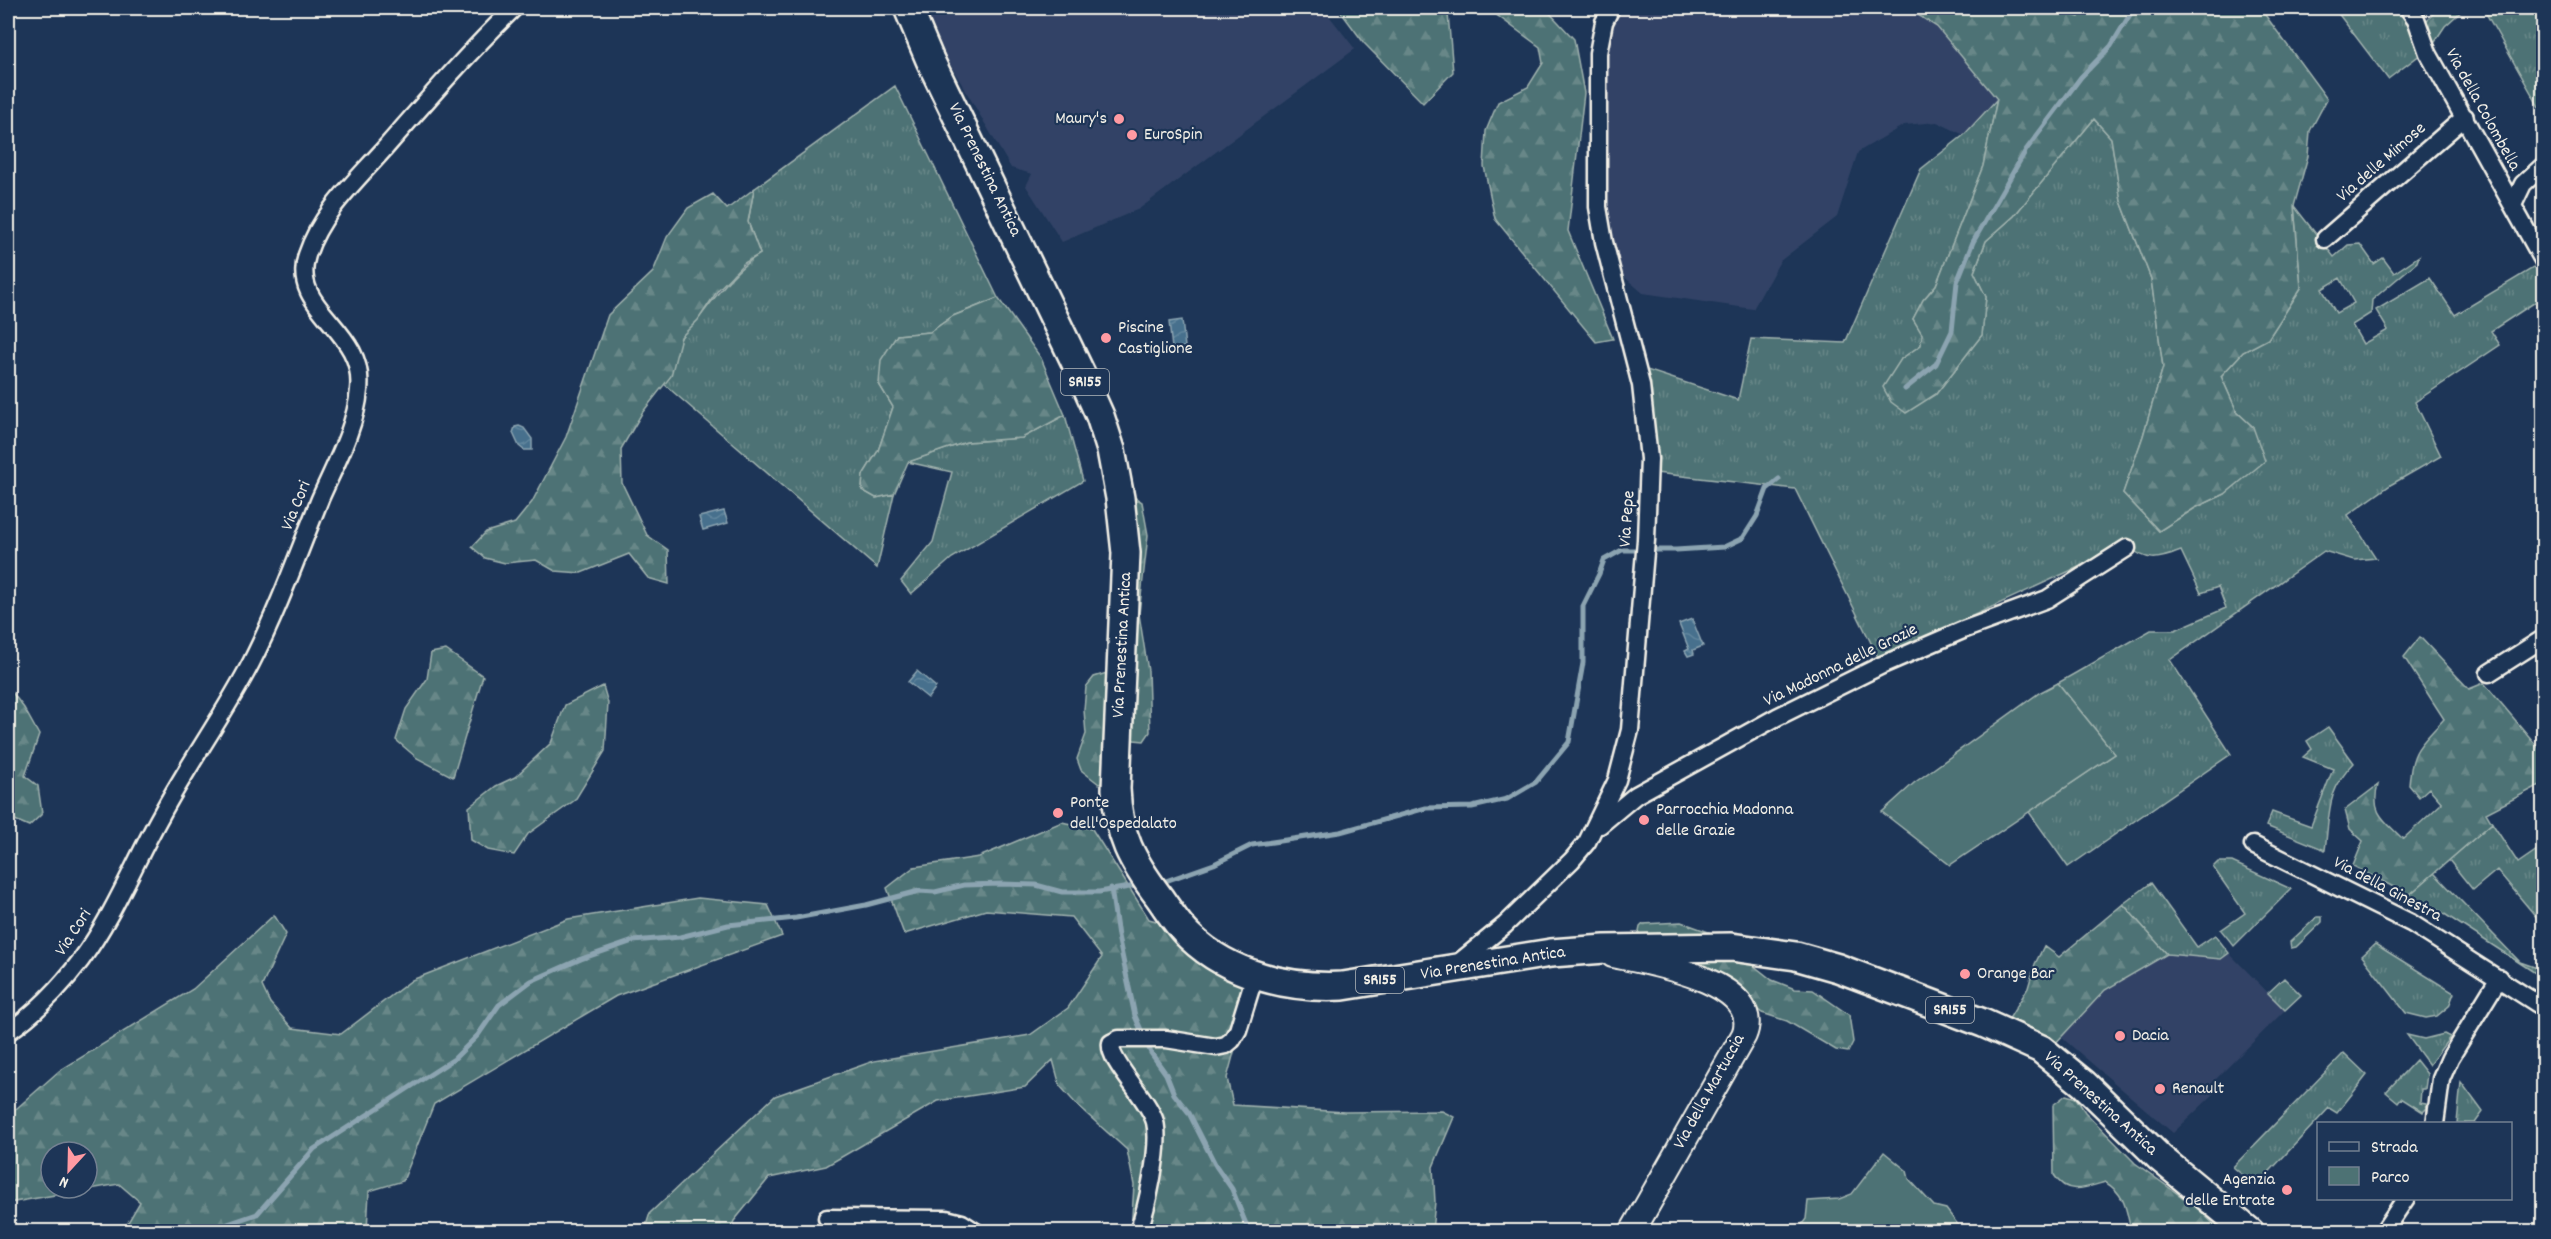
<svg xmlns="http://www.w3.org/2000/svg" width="2551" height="1239" viewBox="0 0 2551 1239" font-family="Dekko,sans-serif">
  <defs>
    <pattern id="grass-tufts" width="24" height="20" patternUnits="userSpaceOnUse" patternTransform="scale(1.5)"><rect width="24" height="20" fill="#4d7274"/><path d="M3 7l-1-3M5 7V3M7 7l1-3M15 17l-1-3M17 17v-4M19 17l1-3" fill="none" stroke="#678788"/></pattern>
    <pattern id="forest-firs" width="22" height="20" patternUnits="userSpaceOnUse" patternTransform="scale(1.5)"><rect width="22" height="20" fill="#4d7274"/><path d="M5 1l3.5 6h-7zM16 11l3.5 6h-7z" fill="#678788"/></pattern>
    <pattern id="water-waves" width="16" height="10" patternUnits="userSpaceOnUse" patternTransform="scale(1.5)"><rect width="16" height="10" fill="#46708d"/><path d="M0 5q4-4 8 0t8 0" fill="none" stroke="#61859d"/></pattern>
  </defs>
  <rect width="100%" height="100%" fill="#1d3557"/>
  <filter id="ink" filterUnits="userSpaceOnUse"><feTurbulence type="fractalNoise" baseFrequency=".0167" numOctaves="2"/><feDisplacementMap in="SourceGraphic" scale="12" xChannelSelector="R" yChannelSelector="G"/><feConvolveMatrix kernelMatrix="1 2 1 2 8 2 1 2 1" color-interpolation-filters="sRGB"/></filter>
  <g filter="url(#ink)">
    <path fill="#324366" d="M926,8H1323L1355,49L1139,209L1062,242L1026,186L1032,174L1011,168L947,59Z
      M1620,8H1907L1937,27L1997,99L1964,135L1937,122L1904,125L1858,152L1837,217L1780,261L1753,309L1643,293L1615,269L1603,206L1604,38Z
      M2229,953L2285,1010L2212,1083L2218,1090L2173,1133L2061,1037L2105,990L2167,954L2221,959Z"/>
    <path fill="url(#grass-tufts)" stroke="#a0b2ae" stroke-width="1.5" fill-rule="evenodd" d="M2334,8H2417L2426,21L2412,37L2421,54L2388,79Z
      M2483,8H2543V114Z
      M895,86L998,298L953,316L930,332L897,335L879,384L893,407L878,451L863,475L862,490L876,498L894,494L877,568L664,384C676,370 673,350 682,336C687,329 694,325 699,318C718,294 733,270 760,254L748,222L754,189Z
      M1997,99L1983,166L1936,285L1923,300L1913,319L1923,334L1921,345L1901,359L1936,394L1982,335L1986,297L1974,272L1986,241L2014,216L2094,119L2111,138L2121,201L2151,279L2163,367L2143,436L2123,493L2159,531L2195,508L2225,494L2253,427L2237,412L2221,376L2243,352L2268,339L2301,288L2294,206L2334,257L2348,245L2360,244L2374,264L2383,258L2394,273L2419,256L2417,262L2372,300L2371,313L2352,325L2363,344L2388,330L2376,310L2430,278L2455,315L2538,265L2543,276V297L2491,331L2500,345L2415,402L2441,456L2392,484L2348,515L2376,558L2354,560L2324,551L2170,660L2231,754L2068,867L2029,812L2115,754L2058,683L2151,630H2175L2226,608L2218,587L2201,593L2181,551C2157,560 2148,563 2126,545L1879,659L1795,489L1656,473L1641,368L1738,400L1751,339L1845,343L1921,169L1964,135ZM2340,278L2354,303L2336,313L2322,289Z
      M1065,415L1083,481L952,558L911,594L901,581L933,542L952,472L908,462L966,442L1022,438Z
      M2328,727L2354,763C2326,791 2330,813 2325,850L2266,826L2272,812L2311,826L2333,769L2303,757L2312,749L2307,741Z
      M2492,823L2518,863L2543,846V906L2538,919L2497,870L2473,890L2449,860Z
      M2218,862H2232L2291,889L2234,946L2221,930L2245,913L2213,867Z
      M2434,873L2520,962L2543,970V978L2443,913L2409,895Z
      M2151,883L2197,947L2215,935L2229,953L2221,959L2167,954L2123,904Z
      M2317,917H2322V922L2296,947L2291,948L2290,942Z
      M2375,944L2454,993L2449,1006L2437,1016L2426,1018L2406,1013L2362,956Z
      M2284,978L2301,995L2285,1010L2268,993Z
      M2444,1034L2450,1037L2429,1065L2407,1035L2424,1039Z
      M2344,1053L2367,1075L2337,1113L2329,1108L2256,1186L2233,1167Z
      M2416,1060L2427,1074L2425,1089H2421L2420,1103L2426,1104L2427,1108L2423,1112L2401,1098L2398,1102L2386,1092Z
      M2461,1082L2483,1112L2475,1123H2457Z"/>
    <path fill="url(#forest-firs)" stroke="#a0b2ae" stroke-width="1.5" fill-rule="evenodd" d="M1338,8H1545L1574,39L1584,93L1568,231L1613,339L1596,342L1495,219L1484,166L1486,131L1498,102L1528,87L1543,63L1540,47L1491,11L1448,14L1453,72L1423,103L1364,43Z
      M1907,8H2046L2079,17L2082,8H2260L2327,99L2310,131L2308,156L2294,206L2301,288L2268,339L2243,352L2221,376L2237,412L2253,427L2265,461L2225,494L2195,508L2159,531L2123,493L2143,436L2163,367L2151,279L2121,201L2111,138L2094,119L2014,216L1986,241L1974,272L1986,297L1982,335L1936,394L1906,413L1891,402L1883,387L1901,359L1921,345L1922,334L1913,319L1923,300L1936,285L1983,166L1997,99L1937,27Z
      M2439,8H2465L2445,26L2435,41L2427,38L2426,21Z
      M754,189L748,222L760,254L744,263L718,290L698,320L681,337L671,376L642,413L621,449L622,483L647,535L668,550L669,584L648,578L629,554L581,573L555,571L536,560L505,563L485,558L472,547L486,532L515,523L532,502L566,437L608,315L653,272L667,237L688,208L713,194L727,209Z
      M998,298L1041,358L1065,415L1022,438L966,442L908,462L894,494L876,498L862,490L863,475L878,451L893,407L879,384L881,360L897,335L930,332L953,316Z
      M1131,495L1142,502L1148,535L1139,614L1148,671L1150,732L1144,741L1134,740L1129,732L1111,780L1099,784L1081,770L1077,759L1086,734L1084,710L1086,687L1094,677L1107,673L1111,638V514Z
      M2420,637L2469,689L2484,683L2543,753L2544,783L2486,813L2492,823L2409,895L2353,866L2363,841L2350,829L2345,810L2378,785C2370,813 2384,820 2403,839L2442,803L2429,788L2419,797L2409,785C2412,747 2420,746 2444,719L2404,657Z
      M446,650L483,676L453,777L417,758L396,740L406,709L427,679L431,653Z
      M603,686L608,703L605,751L575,800L528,834L514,855L488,850L471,840L469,807L496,786L515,777L551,743L565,705Z
      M8,687L24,708L39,735L25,776L38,786L42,814L29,826L8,817Z
      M1062,822L1092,829L1149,919L1181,928L1255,975L1227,1078L1233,1105L1345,1112L1442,1111L1454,1117L1433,1167L1435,1202L1432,1231H1131L1134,1185L1127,1150L1078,1106L1060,1086L1053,1060L1025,1087L938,1101L826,1166L769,1178L734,1221L730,1231L644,1232L650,1213L775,1096L874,1061L1030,1035L1068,1008L1102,957L1071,917L986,910L904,934L887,888L914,867L979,857Z
      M698,898L768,905L782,936L616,996L434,1104L403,1181L369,1191L367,1231H123L140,1202L119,1184L8,1203V1116L59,1071L193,989L274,915L286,934L262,986L270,1003L292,1028L341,1034L412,980L568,919ZM51,1152H87V1188H51Z
      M2123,904L2167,954L2105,990L2051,1048L2007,1022L2028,988L2035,964L2044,946L2059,957Z
      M1681,922L1733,941L1748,961L1772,980L1795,989L1813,990L1849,1015L1853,1042L1848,1052L1836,1050L1787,1021L1762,1013L1746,1000L1638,937L1640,927L1643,924Z
      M2066,1095L2076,1098L2085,1112L2135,1163L2196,1207L2221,1231H2131C2126,1209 2126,1195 2105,1182C2085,1188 2067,1196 2054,1175L2053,1105Z"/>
    <path fill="#4d7274" stroke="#a0b2ae" stroke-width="1.5" d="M2058,683L2115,754L1950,865L1882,812L1914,783L2039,693Z
      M1884,1152L1907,1171L1909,1179L1934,1206L1946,1209L1962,1230L1961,1231H1797L1806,1219L1808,1201L1839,1199L1852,1194Z"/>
    <path fill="url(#water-waves)" stroke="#8ca4b1" stroke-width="1.5" d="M1182,320L1185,347L1172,348L1169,322Z
      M519,426L524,428L532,439V450H524L519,446L513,433L515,427Z
      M724,511L728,523L703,530L699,517Z
      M1692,619L1703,646L1693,650L1694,654L1688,656L1685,651L1689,649L1679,624Z
      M917,671L936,687L928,698L908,682Z"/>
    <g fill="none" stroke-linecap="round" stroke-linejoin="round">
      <path stroke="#8ca4b1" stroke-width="5" d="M1905,389L1936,364L1952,331L1957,282L1973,242L2026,150L2081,77L2111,46L2134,8
        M1160,883L1214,864L1252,845L1340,832L1426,808L1472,807L1507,799L1536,782L1569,742L1583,663V606L1599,574L1604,560L1622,550H1676L1724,547L1743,538L1757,516L1767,489L1779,479
        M1111,888L1118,936L1135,1016L1151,1053L1166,1074L1174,1094L1189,1113L1216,1166L1232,1189L1249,1232
        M204,1232L257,1214L314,1149L454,1059L478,1035L499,1005L531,981L581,959L633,941L680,937L728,925L796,918L866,905L919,891L935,892L964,885L1002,884L1036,885L1062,892H1099L1142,885"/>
      <defs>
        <path id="street" d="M2408,8L2416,19L2428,53L2544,262
          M2513,205L2523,184L2544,165
          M2325,239L2465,117
          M2489,673L2544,638
          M1600,825L1636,795L1777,717L1882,665L1963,630L2047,599L2127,548
          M2253,845L2411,923L2544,1008
          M1457,964L1505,925L1572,860L1587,842L1617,780L1630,730L1646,540L1649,459L1641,385L1604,242L1598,207V53L1604,22L1611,8
          M8,1032C37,1012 60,988 81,960C114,915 134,863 161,815C189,763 224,715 251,663C278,610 298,554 320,499C335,465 356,427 359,390C366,328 289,311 307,255C321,212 357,180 386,147C428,99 469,52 514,8
          M2435,1124L2441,1079L2450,1058L2499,978
          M827,1218L946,1219L962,1223L976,1232
          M1138,1232C1147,1208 1161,1146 1155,1122C1149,1099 1107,1060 1111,1043L1119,1039H1166L1216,1047L1226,1045L1232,1040L1238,1030L1255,975
          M2383,1232L2406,1198"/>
        <path id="secondary" d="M1613,955C1646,962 1766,981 1744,1035L1632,1232"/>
        <path id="primary" d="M908,8L930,60L1083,378L1100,416L1111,450L1120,498L1126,553L1116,789C1118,836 1132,861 1159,897C1169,911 1178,926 1190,937C1230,975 1289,989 1343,986L1551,953L1605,949L1731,947L1796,956L1838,968L1983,1023L2041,1049L2084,1084L2160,1158L2250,1232"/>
      </defs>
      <use href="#street" stroke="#f4f1e8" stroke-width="21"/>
      <use href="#secondary" stroke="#f4f1e8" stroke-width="28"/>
      <use href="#primary" stroke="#f4f1e8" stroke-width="32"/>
      <use href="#street" stroke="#1d3557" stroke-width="16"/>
      <use href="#secondary" stroke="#1d3557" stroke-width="24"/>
      <use href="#primary" stroke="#1d3557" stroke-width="27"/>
    </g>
  </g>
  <g fill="#ff9aa2" stroke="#1d3557" stroke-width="2">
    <circle cx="1119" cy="119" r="6"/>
    <circle cx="1132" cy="135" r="6"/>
    <circle cx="1106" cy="338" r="6"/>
    <circle cx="1058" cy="813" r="6"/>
    <circle cx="1644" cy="820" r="6"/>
    <circle cx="1965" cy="974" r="6"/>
    <circle cx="2120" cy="1036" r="6"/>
    <circle cx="2160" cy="1089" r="6"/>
    <circle cx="2287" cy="1190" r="6"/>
  </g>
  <g text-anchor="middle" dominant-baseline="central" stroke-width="4.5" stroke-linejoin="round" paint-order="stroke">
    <g fill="#1d3557" stroke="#b4b9bc" stroke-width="1.5">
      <rect x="1061" y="369" width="48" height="26" rx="4.5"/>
      <rect x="1356" y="967" width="48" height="26" rx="4.5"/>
      <rect x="1926" y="997" width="48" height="26" rx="4.5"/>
    </g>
    <g font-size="16" font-weight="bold" fill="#f4f1e8">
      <text x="1085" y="382">SR155</text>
      <text x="1380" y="980">SR155</text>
      <text x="1950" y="1010">SR155</text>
    </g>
    <g font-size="18" fill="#f4f1e8" stroke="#1d3557">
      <text transform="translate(2482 110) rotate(61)">Via della Colombella</text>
      <text transform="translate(2382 163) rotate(-41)">Via delle Mimose</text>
      <text transform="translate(984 170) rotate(64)">Via Prenestina Antica</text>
      <text transform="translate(297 506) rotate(-68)">Via Cori</text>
      <text transform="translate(1628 519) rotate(-86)">Via Pepe</text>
      <text transform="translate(1123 645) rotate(-87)">Via Prenestina Antica</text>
      <text transform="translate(1841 666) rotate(-26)">Via Madonna delle Grazie</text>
      <text transform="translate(2387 890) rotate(28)">Via della Ginestra</text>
      <text transform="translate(74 933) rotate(-57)">Via Cori</text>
      <text transform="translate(1493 964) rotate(-9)">Via Prenestina Antica</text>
      <text transform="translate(1710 1092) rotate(-61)">Via della Martuccia</text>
      <text transform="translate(2100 1104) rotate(42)">Via Prenestina Antica</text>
    </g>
    <g font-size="18" fill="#f4f1e8" stroke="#1d3557" text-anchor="start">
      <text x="1107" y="119" text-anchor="end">Maury's</text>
      <text x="1144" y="135">EuroSpin</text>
      <text x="1118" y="328">Piscine<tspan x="1118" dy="21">Castiglione</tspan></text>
      <text x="1070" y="803">Ponte<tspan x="1070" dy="21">dell'Ospedalato</tspan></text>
      <text x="1656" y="810">Parrocchia Madonna<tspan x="1656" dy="21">delle Grazie</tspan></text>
      <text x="1977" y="974">Orange Bar</text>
      <text x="2132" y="1036">Dacia</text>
      <text x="2172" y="1089">Renault</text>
      <text x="2275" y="1180" text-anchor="end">Agenzia<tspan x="2275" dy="21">delle Entrate</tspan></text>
    </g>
  </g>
  <rect width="2551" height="1239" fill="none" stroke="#1d3557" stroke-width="30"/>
  <rect x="15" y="15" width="2521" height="1209" fill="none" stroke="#f4f1e8" stroke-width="2" filter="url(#ink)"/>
  <rect x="2317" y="1122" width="195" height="78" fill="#1d3557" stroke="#738091" stroke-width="1.5"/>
  <rect x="2329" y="1142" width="30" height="9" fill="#1d3557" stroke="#738091" stroke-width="1.5"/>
  <text x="2371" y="1152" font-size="18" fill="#f4f1e8">Strada</text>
  <rect x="2329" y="1167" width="30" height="18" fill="#4d7274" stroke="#738091" stroke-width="1.5"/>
  <text x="2371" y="1182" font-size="18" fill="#f4f1e8">Parco</text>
  <g transform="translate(69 1170) rotate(202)"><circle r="28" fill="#1d3557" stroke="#738091" stroke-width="1.5"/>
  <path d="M0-4.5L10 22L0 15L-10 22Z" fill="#ff9aa2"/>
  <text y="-9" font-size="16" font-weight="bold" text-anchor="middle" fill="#f4f1e8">N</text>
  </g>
</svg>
